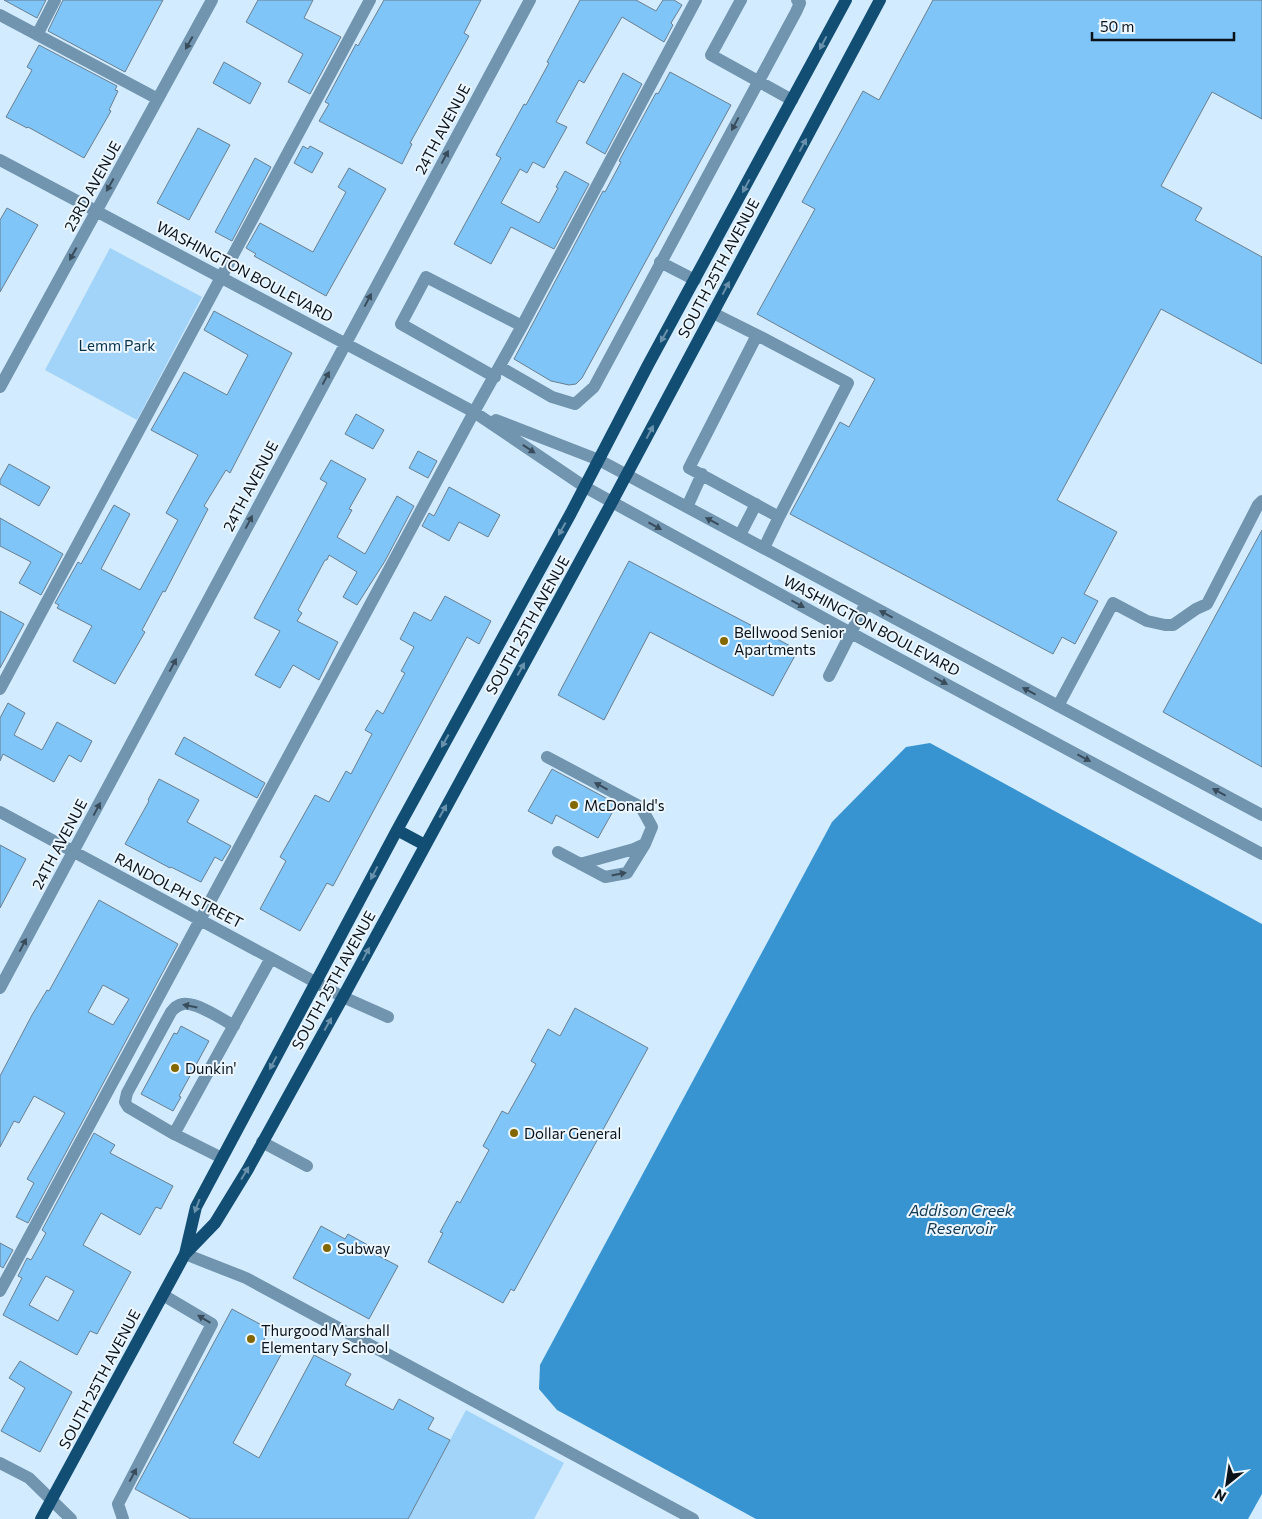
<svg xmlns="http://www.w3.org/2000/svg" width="1262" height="1519" viewBox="0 0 1262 1519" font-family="Commissioner,sans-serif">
  <rect width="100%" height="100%" fill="#d2ebfe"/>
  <path fill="#a2d3f8" d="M110,248L202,297L137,420L45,370Z
    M466,1410L564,1463L534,1519H408Z"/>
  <path fill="#3794d1" d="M930,743L1262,924V1494L1248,1519H756L557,1410L539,1389L540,1365L832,822L906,747Z"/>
  <path fill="#80c5f7" stroke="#697f90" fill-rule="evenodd" d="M4,0H46L37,18Z
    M63,0H163L125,72L48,31Z
    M258,0H313L304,18L341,37L310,94L288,82L303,54L246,22Z
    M384,0H481L464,33L469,36L410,143L412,144L402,164L319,121L329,104L325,102L356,44L358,46Z
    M580,0H636L656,11L663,0H674L682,5L671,23L673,25L664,42L622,17L584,83L579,80L556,122L567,127L544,168L533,162L527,173L520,169L501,203L539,223L558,188L556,187L565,171L589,184L554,249L511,227L491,264L454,244L501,158L496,155L524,104L526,105L549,63L547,62Z
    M933,0H1262V119L1212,92L1161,186L1202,208L1195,220L1262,257V364L1161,309L1057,500L1117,532L1084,594L1098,601L1075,644L1062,637L1053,654L790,514L840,422L849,427L875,379L757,314L815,209L802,202L863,91L879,100Z
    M39,45L117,86L115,90L118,91L109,110L111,111L84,158L28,127L27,128L6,117L32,70L27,67Z
    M224,62L261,83L250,104L213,83Z
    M670,72L731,105L582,378L576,384L569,385L551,381L514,359L603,191L605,192L621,162L619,161L656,93L658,94Z
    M623,73L642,84L605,154L586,143Z
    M198,128L230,145L189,220L157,203Z
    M303,146L308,149L310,146L323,153L312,173L294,163Z
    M255,158L271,167L232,241L215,232Z
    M349,168L386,189L326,296L254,256L256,254L246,248L260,223L313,252L346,192L338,187Z
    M7,208L38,225L0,292V220Z
    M214,311L292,353L230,473L226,470L204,506L208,509L165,592L163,591L142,630L145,632L115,684L73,661L92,626L57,608L59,605L55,603L78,562L81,564L114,505L130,514L101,569L140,590L178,520L166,513L198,455L151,430L184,372L227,395L248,355L204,330Z
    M356,414L384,430L373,449L345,434Z
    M418,451L437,461L428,478L409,468Z
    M331,460L366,479L349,509L352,510L337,537L365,554L397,496L414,506L385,561L357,605L343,597L357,572L329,555L327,560H325L298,610L302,613L297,621L338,642L319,680L293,665L280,688L255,675L280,631L254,618L327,483L320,479Z
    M9,464L50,487L39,506L0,484V480Z
    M449,487L500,515L488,537L459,522L449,541L422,526L429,513L434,516Z
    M0,518L63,554L41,595L19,583L31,562L0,546Z
    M1262,530V767L1163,712Z
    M629,561L798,650L773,696L650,632L604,720L558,695Z
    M445,596L491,621L479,644L467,637L333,886L327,883L300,931L260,909L286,861L280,857L315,795L329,802L346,771L351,774L372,734L365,730L377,710L383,714L405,673L401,671L414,647L400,639L414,612L431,621Z
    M0,611L24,624L0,668Z
    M8,703L25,713L14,735L42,750L57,722L92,741L81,762L69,755L54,782L3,754L0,761V718Z
    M184,737L265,783L257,798L175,754Z
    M552,769L617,804L598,838L556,815L552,824L528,811Z
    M159,779L199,800L187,822L231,846L222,861L215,857L201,882L171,867L170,868L125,844L149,801L148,800Z
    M0,845L26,859L0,908Z
    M99,900L178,944L28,1223L16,1217L34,1183L27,1179L65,1113L34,1096L19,1123L14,1121L0,1147V1076L32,1015L47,990L49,991ZM103,985L129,999L113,1025L88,1012Z
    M575,1008L648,1048L514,1291L511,1289L503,1303L428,1262L443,1233L440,1232L457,1201L460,1203L489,1150L483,1146L502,1111L508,1114L536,1064L531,1061L548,1029L560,1036Z
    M181,1026L209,1041L179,1096L181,1097L173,1111L141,1094L174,1033L177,1034Z
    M94,1133L115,1145L110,1153L173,1186L161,1209L156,1207L140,1235L101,1213L83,1245L131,1272L97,1334L90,1331L77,1355L3,1315L22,1278L18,1276L27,1258L31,1260L46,1233L42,1230ZM46,1276L74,1291L58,1321L29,1305Z
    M321,1226L345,1239L348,1234L375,1249L373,1253L398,1266L369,1319L293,1278Z
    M0,1243L13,1250L3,1268L0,1266Z
    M232,1309L269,1329L264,1340L283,1351L233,1443L259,1458L314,1355L351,1374L345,1385L393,1410L399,1399L434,1418L428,1429L450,1440L408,1519H191L135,1489Z
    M20,1361L72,1392L40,1452L1,1431L25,1388L9,1378Z"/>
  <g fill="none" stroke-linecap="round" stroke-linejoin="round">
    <path stroke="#7194af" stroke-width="12" d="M741,0L711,55L792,100
      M0,15L158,99
      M37,35L55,0
      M0,160L474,412L585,487L612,502L851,633L1262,854
      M660,262L695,280
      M713,313L757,335L689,468L779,517L764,548
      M757,335L848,383L779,517
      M500,367L552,397L575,404L594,387L796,12L800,3L797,0
      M495,377L401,324L426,277L522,326
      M0,387L212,0
      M496,420L599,460L1262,815
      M687,507L702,474
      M740,535L756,504
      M829,676L866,603
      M0,689L370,0
      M1058,706L1113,603L1147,621L1165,625H1173L1196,609L1207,604L1258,505L1262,501
      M547,757L641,807L652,827L645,844L634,849L580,864
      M0,812L343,997L388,1017
      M558,852L605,877L627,873L645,844
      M0,988L530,0
      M174,1134L128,1107L125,1102L127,1093L171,1012C174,1008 178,1005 183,1004C197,1002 222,1019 234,1026
      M262,1142L307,1166
      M222,1158L174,1134L271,958
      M185,1254L246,1278L693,1519
      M0,1291L474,412L522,326L696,0
      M0,1463L29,1478L71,1519
      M123,1519L118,1504L212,1324L163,1295"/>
    <path stroke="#124e73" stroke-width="12" d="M397,830L425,845
      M185,1254L196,1207L397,830L571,513L648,365L846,0
      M41,1519L185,1254L215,1223L248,1169L343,997L612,502L880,0"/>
  </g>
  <defs><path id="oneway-solid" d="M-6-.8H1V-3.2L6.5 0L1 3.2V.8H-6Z" transform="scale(1.25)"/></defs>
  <g fill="#384c5c">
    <use href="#oneway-solid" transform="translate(189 43) rotate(119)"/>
    <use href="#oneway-solid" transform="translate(735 124) rotate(118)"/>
    <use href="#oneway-solid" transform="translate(445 157) rotate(-62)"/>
    <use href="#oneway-solid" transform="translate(110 185) rotate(119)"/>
    <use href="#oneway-solid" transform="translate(73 254) rotate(119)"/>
    <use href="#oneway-solid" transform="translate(368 300) rotate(-62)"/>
    <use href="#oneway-solid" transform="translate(326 378) rotate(-62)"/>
    <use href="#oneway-solid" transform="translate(529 449) rotate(34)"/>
    <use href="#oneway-solid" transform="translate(712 521) rotate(-152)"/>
    <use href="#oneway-solid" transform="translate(249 522) rotate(-62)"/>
    <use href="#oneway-solid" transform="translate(655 526) rotate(29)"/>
    <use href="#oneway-solid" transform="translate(798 604) rotate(29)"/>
    <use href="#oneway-solid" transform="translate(886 614) rotate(-152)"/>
    <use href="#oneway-solid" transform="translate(173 665) rotate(-62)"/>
    <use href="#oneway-solid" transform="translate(941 681) rotate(28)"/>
    <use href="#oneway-solid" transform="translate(1029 691) rotate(-152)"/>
    <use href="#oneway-solid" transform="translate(1084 758) rotate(28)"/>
    <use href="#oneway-solid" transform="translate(601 786) rotate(-152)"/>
    <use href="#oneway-solid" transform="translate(1219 792) rotate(-152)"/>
    <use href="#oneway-solid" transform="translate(97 809) rotate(-62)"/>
    <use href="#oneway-solid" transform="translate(619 874) rotate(-11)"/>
    <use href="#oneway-solid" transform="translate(23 945) rotate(-62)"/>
    <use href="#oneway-solid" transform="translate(190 1006) rotate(-169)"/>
    <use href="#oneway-solid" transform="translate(204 1319) rotate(-149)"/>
    <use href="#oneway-solid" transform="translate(133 1475) rotate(-62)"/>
  </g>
  <g fill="#6991ab">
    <use href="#oneway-solid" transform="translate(823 43) rotate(118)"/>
    <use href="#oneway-solid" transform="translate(803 145) rotate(-62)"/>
    <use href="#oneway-solid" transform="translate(746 186) rotate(118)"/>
    <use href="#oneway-solid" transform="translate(726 288) rotate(-62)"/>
    <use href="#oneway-solid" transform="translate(664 336) rotate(119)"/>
    <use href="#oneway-solid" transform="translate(650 432) rotate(-62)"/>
    <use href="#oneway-solid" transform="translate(562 529) rotate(119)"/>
    <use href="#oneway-solid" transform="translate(521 669) rotate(-61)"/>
    <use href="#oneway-solid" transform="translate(445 741) rotate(119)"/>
    <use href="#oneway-solid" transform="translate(443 811) rotate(-61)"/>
    <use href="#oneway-solid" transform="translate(374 873) rotate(118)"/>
    <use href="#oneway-solid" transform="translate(366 954) rotate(-62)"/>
    <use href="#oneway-solid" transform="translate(328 1024) rotate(-61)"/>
    <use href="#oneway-solid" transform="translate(273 1063) rotate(118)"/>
    <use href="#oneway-solid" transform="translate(245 1173) rotate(-59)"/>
    <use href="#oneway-solid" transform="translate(197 1206) rotate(111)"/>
  </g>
  <g fill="#836801" stroke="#ecf6fe" stroke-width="2">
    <circle cx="724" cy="641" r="5"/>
    <circle cx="574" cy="805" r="5"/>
    <circle cx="175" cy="1068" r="5"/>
    <circle cx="514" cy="1133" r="5"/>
    <circle cx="327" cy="1248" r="5"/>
    <circle cx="251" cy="1339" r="5"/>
  </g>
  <g text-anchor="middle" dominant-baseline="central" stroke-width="4" stroke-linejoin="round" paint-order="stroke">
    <g font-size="15" fill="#0a1219" stroke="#ecf6fe">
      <text transform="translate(442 129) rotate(-62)">24TH AVENUE</text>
      <text transform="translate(92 186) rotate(-61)">23RD AVENUE</text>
      <text transform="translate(718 268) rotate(-62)">SOUTH 25TH AVENUE</text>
      <text transform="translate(245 271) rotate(28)">WASHINGTON BOULEVARD</text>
      <text transform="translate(250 486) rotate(-62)">24TH AVENUE</text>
      <text transform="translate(527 625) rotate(-61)">SOUTH 25TH AVENUE</text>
      <text transform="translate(872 625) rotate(28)">WASHINGTON BOULEVARD</text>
      <text transform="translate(59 844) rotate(-62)">24TH AVENUE</text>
      <text transform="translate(179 890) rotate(28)">RANDOLPH STREET</text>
      <text transform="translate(333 980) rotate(-61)">SOUTH 25TH AVENUE</text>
      <text transform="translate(99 1379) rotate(-62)">SOUTH 25TH AVENUE</text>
    </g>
    <g font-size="15" fill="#073049" stroke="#ecf6fe">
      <text x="117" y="345">Lemm Park</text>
    </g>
    <g font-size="15" fill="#0a1219" stroke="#ecf6fe" text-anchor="start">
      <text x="734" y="632">Bellwood Senior<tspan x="734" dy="17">Apartments</tspan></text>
      <text x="584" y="805">McDonald's</text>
      <text x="185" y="1068">Dunkin'</text>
      <text x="524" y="1133">Dollar General</text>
      <text x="337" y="1248">Subway</text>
      <text x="261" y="1330">Thurgood Marshall<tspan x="261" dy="17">Elementary School</tspan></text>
    </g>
    <g font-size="16" font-style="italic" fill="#133952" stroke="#ecf6fe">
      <text x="961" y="1209">Addison Creek<tspan x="961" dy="18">Reservoir</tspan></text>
    </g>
  </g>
  <g transform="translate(1227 1484) rotate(210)" stroke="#ecf6fe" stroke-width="4" paint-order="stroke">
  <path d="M0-4L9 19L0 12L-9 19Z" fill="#0a1219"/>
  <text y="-8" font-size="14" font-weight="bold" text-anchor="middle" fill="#0a1219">N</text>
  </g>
  <path d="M1092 32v8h142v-8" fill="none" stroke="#0a1219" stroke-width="2.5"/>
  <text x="1100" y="32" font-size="15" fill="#0a1219" stroke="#ecf6fe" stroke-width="4" paint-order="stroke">50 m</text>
</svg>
